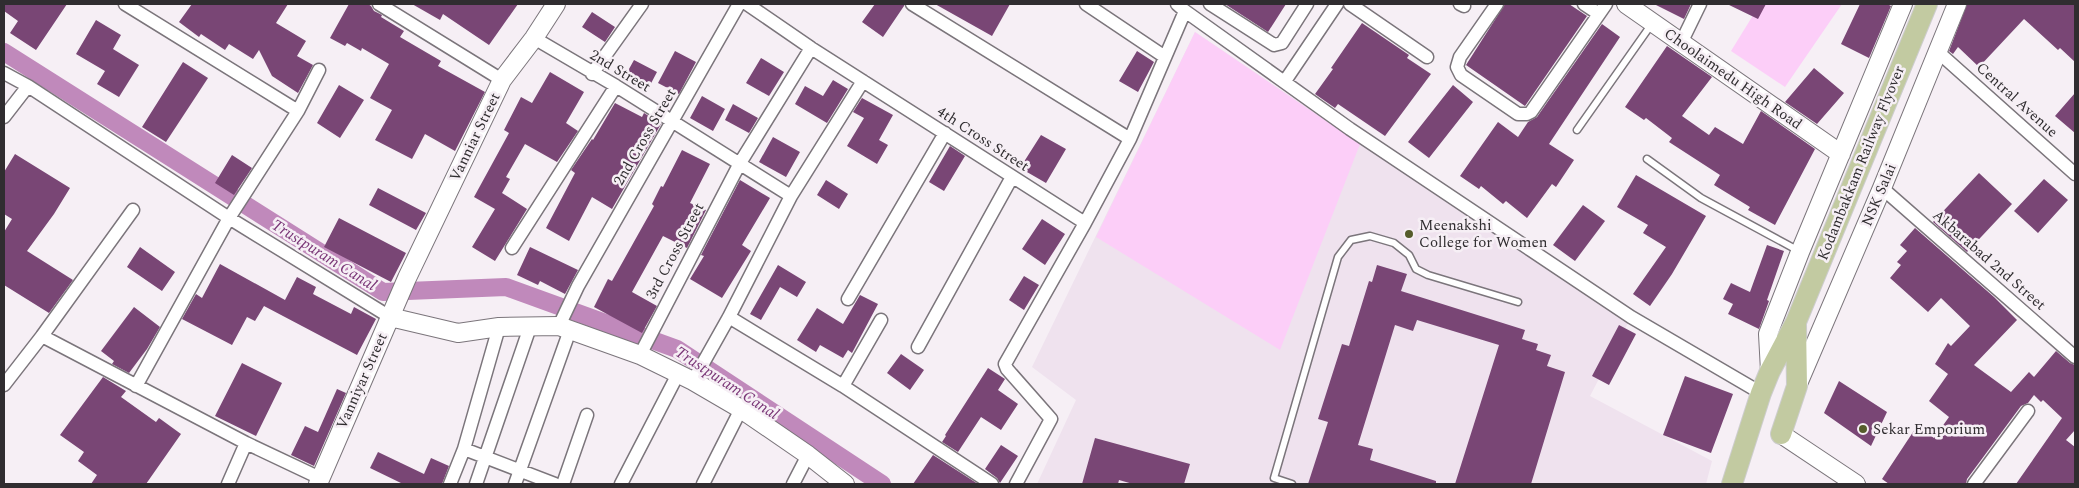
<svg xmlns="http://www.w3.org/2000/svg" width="2079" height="488" viewBox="0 0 2079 488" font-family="Spectral,serif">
  <rect width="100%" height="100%" fill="#f6eff5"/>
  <path fill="#efe2ee" d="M1195,32L1628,323L1590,396L1712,461L1706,484H1037L1076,400L1032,367Z"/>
  <path fill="#fccef8" d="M1760,4H1842L1785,87L1731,51Z
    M1195,32L1360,144L1280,350L1096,237Z"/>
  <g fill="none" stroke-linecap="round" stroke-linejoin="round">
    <path stroke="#c089bb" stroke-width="18" d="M4,52L383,292L506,287L677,349L882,484"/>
  </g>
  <path fill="#794675" d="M4,4H67L36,50L10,33L18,21L4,11Z
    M192,4H288L276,23L306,41L297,56L313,65L298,93L272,76L259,50L253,59L229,44L225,50L201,34L199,37L179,22Z
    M349,4H368L371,6L374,11L382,15L381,17L404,31L400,37L441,61L438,66L485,92L455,151L425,134L412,159L375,140L392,110L370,98L389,64L362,48L361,51L347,43L345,46L330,38Z
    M412,4H518L489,45L443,14L440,20Z
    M875,4H904V6L883,37L862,22Z
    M935,4H1010L992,36Z
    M1225,4H1286L1268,32Z
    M1505,4H1569L1587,16L1525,106L1466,65Z
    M1654,4H1691L1684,19Z
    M1727,4H1766L1758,19Z
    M1860,4H1887L1891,6L1869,58L1841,44Z
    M1967,4H2075V62L2060,48L2058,50L2024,19L1979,67L1958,47L1953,54L1949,51Z
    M592,12L615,27L605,42L582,27Z
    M96,20L121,35L113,49L139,65L119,97L97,84L105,71L76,54Z
    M1362,23L1409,55L1407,58L1431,74L1385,136L1338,104L1335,108L1315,94L1333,69L1331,68Z
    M1602,24L1620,37L1549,144L1574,160L1556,187L1552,184L1527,218L1506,201L1503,204L1481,186L1479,189L1460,176L1498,122L1518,137L1528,122L1537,117Z
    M1667,46L1712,77L1682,116L1709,135L1715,127L1743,144L1761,111L1815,149L1775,225L1748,210L1750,207L1714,185L1720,175L1669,142L1672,138L1646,118L1644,120L1625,107Z
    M675,51L696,62L679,94L658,83Z
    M1137,51L1154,62L1138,92L1119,81Z
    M761,58L784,72L769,96L746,83Z
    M634,60L657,72L647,91L624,78Z
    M183,62L208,78L166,142L142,127Z
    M1814,68L1844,93L1817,124L1785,102Z
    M550,72L584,92L566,123L578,131L557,162L525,144L506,177L510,179L502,193L527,209L495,261L472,247L495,209L474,197L509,133L504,130L521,97L532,103Z
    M833,80L848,89L827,123L795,104L805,86L823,96Z
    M339,85L364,100L340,138L317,123Z
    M1453,85L1473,102L1429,158L1408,142Z
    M2075,93V133L2055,116Z
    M702,96L725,109L713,131L690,118Z
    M862,98L893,115L879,140L888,145L877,164L847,146L864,118L853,112Z
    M615,103L642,117L644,113L661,124L612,209L592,197L569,241L546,228L575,173L571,170L592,139L593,140Z
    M733,104L758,118L749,133L725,120Z
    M1041,135L1066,149L1046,183L1020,168Z
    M773,137L800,152L786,177L759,162Z
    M950,146L965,156L944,191L929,182Z
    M682,150L710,164L690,203L706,210L687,248L663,236L632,292L657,306L642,333L594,307L608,279L612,281L654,206L652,204L661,186L663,187Z
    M15,154L70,188L54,214L27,251L73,280L49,313L4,285V232L12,219L4,214V172Z
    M232,155L252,168L234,195L215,183Z
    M1979,173L2012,204L1967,252L1933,222Z
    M1636,175L1706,216L1672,274L1650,306L1633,294L1666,247L1643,233L1648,225L1617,207Z
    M2044,179L2068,200L2038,233L2014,211Z
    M740,180L770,198L742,245L751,251L722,298L690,279L704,256L701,255Z
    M826,180L848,194L839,209L817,195Z
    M378,188L426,213L416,230L369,205Z
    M1583,205L1605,221L1575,261L1553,245Z
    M339,218L406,253L391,282L324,247Z
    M1042,219L1065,234L1045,265L1022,249Z
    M1915,228L1994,297L2017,320L1974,365L2011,392L2029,372L2034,377L2056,351L2070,363L2075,365V430L2066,440L2075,447V484H2016L2062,418L2043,400L2041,402L2034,395L2028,403L2021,406L1967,479L1966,484H1889L1882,479L1917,426L1934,438L1949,417L1929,401L1948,374L1935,364L1948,343L1951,346L1970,326L1941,298L1928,312L1890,278L1901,265L1897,262L1907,251L1900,245Z
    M1767,245L1784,251L1767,300L1769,301L1759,329L1728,314L1733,304L1723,299L1731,283L1750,292Z
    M140,247L175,272L162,291L127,267Z
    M530,247L578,270L565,294L540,281L538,285L517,275Z
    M220,264L285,300L297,277L316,287L313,294L351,314L354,307L376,319L357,355L264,306L255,321L247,317L232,345L182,319L196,294L202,298Z
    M778,265L806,282L797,297L780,287L761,320L750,314Z
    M1377,265L1407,274L1401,291L1525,330L1522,339L1538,344L1536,350L1551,355L1547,366L1565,372L1531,484H1455L1499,345L1417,320L1413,331L1395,325L1358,445L1373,449L1370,460L1436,481V484H1308L1328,422L1318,419L1342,344L1349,346L1369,281L1372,282Z
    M1024,276L1039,285L1024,310L1009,300Z
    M860,295L878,304L852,353L848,350L843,358L820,345L816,352L797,340L817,308L843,324Z
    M134,307L160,327L147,349L129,373L112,364L114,361L101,351Z
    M1619,325L1636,334L1609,385L1592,376Z
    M901,354L924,370L910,390L887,373Z
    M242,363L282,383L256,436L215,416Z
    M988,368L1005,379L998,390L1018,404L1001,430L981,417L958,452L942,442L946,436L945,435Z
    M1685,376L1733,394L1711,453L1663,435Z
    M103,377L126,391L121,397L156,422L159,418L181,434L146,484H91L97,475L78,461L84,452L60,435Z
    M1839,381L1887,412L1871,446L1824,413Z
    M337,389L346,393L314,466L291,455L305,426L318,432Z
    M1095,438L1190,464L1184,484H1133L1119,480L1118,484H1082Z
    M1001,445L1018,456L1000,483L997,478L985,469Z
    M378,452L424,474L431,458L449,466L442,484H403L370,468Z
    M933,455L978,484H913Z"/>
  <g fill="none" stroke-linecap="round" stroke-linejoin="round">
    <defs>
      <path id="lane" d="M1577,130L1651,25
        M1647,159L1701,198L1799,251
        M1292,484L1274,478L1338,257L1351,240L1370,236L1394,243L1409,255L1416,269L1428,275L1518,302"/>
      <path id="street" d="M125,4L298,111
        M379,4L502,80
        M747,4L811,48L1085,223
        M912,4L1130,139
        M1086,4L1165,57
        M1177,4L1185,11L1350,129L1631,317L1761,393
        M1210,4L1274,45L1282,43L1307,4
        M1350,4L1427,57
        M1460,4L1464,6
        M1497,4L1460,57L1457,67L1461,75L1518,114H1527L1531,112L1606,4
        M1584,4L1599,14
        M534,38L616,86L791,196
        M1681,43L1700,4
        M1937,51L2075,174
        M4,73L28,86L229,218L390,317
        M592,74L642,4
        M1285,81L1337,4
        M4,117L28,86
        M1882,188L2075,357
        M512,248L616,86
        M848,299L945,133
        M729,317L843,386L992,484
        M559,326L578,286L739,4
        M42,336L246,443L320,478
        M918,347L1012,177
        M640,355L740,163L811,48
        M693,381L729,317L791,196L863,81
        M4,385L42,336L133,210
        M136,386L229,218L298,111L319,70
        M843,386L881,320
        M464,449L555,484
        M228,484L246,443
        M450,484L464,449L499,327
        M476,484L530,327
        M515,484L570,330
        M563,484L587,415
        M621,484L678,374
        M703,484L741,409
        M793,484L808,455
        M1016,484L1051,419L1007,369L1005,364L1085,223L1130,139L1185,11
        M1974,484L2028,411"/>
      <path id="secondary" d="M1626,4L1841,154
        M390,317L458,333L499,327L559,326L640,355L693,381L741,409L808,455L845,484
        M1770,371L1768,334L1800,252L1903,4
        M1797,386L1882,188L1957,4
        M1781,434L1856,484
        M318,484L407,278L502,80L534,38L556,4"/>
      <path id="primary" d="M1781,434L1797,386L1796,324
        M1732,484L1761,393L1770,371L1796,322L1927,4"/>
    </defs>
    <use href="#lane" stroke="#7b757b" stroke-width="9"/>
    <use href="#street" stroke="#7b757b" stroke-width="15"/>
    <use href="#secondary" stroke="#7b757b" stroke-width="20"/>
    <use href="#primary" stroke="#cdcdcd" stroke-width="22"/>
    <use href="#lane" stroke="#fff" stroke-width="6"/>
    <use href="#street" stroke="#fff" stroke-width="12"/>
    <use href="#secondary" stroke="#fff" stroke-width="18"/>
    <use href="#primary" stroke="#c2caa1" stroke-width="20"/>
  </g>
  <g fill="#555c2b" stroke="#f6eff5" stroke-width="2">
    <circle cx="1409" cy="234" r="5"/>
    <circle cx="1863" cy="429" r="5"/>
  </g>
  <g text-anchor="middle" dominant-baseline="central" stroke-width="5" stroke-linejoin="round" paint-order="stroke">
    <g font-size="15" fill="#302d30" stroke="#f6eff5">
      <text transform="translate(620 71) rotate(31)">2nd Street</text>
      <text transform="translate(1733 79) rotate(35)">Choolaimedu High Road</text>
      <text transform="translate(2017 100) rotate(42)">Central Avenue</text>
      <text transform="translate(475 137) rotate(-64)">Vanniar Street</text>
      <text transform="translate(645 137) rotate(-60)">2nd Cross Street</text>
      <text transform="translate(983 139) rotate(33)">4th Cross Street</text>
      <text transform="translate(1861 163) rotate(-68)">Kodambakkam Railway Flyover</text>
      <text transform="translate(1879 195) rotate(-67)">NSK Salai</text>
      <text transform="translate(675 251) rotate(-62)">3rd Cross Street</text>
      <text transform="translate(1989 260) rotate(41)">Akbarabad 2nd Street</text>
      <text transform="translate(362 381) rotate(-66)">Vanniyar Street</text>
    </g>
    <g font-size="15" fill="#302d30" stroke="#f6eff5" text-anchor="start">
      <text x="1419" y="225">Meenakshi<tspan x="1419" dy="17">College for Women</tspan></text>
      <text x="1873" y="429">Sekar Emporium</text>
    </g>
    <g font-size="16" font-style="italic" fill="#7a3777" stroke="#f6eff5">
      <text transform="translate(324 255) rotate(32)">Trustpuram Canal</text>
      <text transform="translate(727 383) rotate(33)">Trustpuram Canal</text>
    </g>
  </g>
  <rect width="2079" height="488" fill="none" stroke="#302d30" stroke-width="10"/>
</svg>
